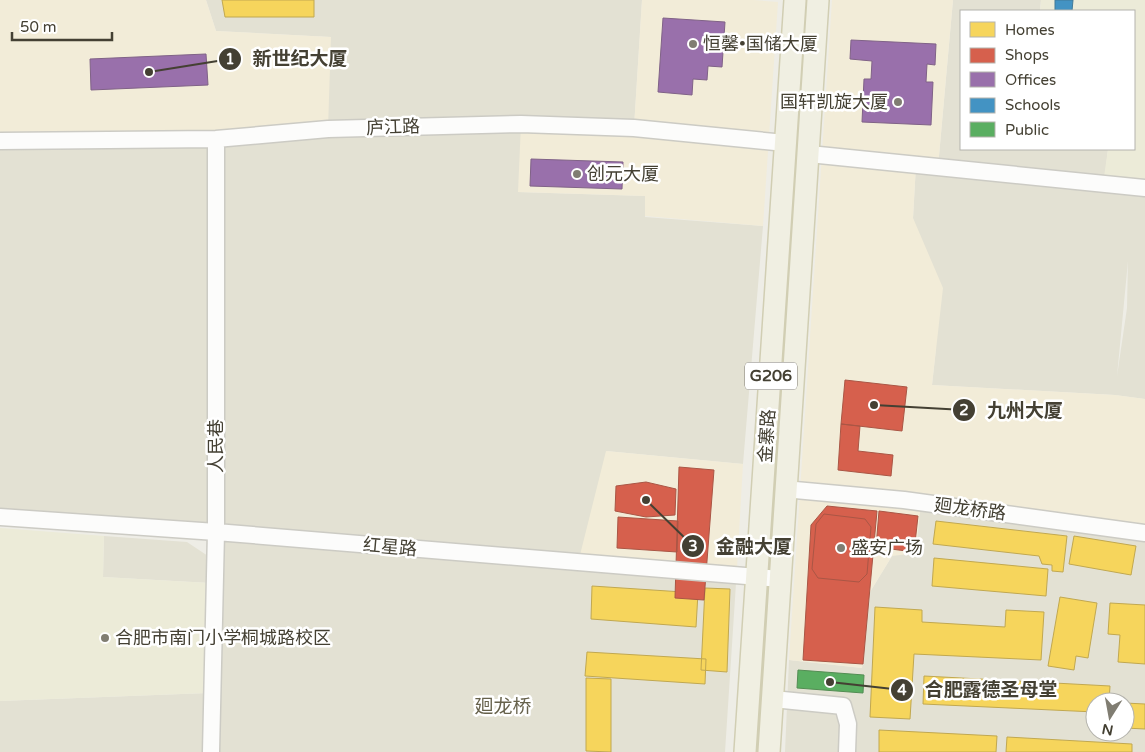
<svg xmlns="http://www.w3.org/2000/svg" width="1145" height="752" viewBox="0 0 1145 752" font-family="'Varela Round','Noto Sans SC',sans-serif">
  <rect width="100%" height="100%" fill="#eeede6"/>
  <path fill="#e3e1d3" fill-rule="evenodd" d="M206,0H642L634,128L518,192L646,196L645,217L763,226L743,464L606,451L737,568L725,752H211L216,532L0,517V141L331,37L216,31Z
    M953,0H1041L1040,11H961V149H1108L1104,184L1145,188V399L1115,395L932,385L936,348L913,218L916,165L938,167ZM1128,260L1127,308L1117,376L1128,261Z
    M921,502L1145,533V752H785L789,660L862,668L870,592L892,556ZM1095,702H1125V732H1095Z
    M104,536L187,542L211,558L210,583L103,577Z
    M208,693L207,752H0V701Z"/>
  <path fill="#f2ecd8" d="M0,0H206L216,31L331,37L328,129L0,141Z
    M642,0H754L778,2L763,226L645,216V196L518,192L521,124L634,127Z
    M832,0H953L938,167L916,165L913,218L943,288L932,385L1115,395L1145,399V533L921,502L916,553L892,556L870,592L862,668L789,660Z
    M606,451L743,464L737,568L578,563Z"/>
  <path fill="#ecebd8" d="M1041,0H1145V188L1103,184L1108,149H1134V11H1040Z
    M0,528L104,536L103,577L210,583L208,693L0,701Z"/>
  <path fill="#f6d55c" stroke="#c1a850" d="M222,0H314V17H225Z
    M936,521L1067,536L1063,572L1052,571V565L1042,564L1039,556L933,544Z
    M1074,536L1136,546L1131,575L1069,564Z
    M934,558L1048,569L1046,596L932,586Z
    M592,586L698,593L696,627L591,619Z
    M705,588L730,589L727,672L701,670Z
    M1060,597L1097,603L1088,658L1076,656L1074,670L1048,666Z
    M1110,603L1145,605V664L1118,662L1120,635L1108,634Z
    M875,607L922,610V622L1005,627L1006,610L1044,612L1041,660L914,654L910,719L870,717Z
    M587,652L706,659L705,684L585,676Z
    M924,676L1110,686L1109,702H1095V712L923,704Z
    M586,678L611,679V752L586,751Z
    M1125,703L1145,704V729L1125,728Z
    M879,730L997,736L996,752H879Z
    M1007,737L1132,744V752H1006Z"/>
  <path fill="#d6604d" stroke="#aa5645" d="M845,380L907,387L902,431L841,424Z
    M841,424L860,426L858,451L893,455L891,476L838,470Z
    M679,467L714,470L704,600L675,598Z
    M646,482L676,489L675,515L646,517L615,511L616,486Z
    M827,506L877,511L863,664L803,660L811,525Z
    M879,511L918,516L914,552L876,547Z
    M824,514L865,519L871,527L867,574L859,582L818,578L812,569L816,524Z
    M618,517L678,521L677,552L617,548Z"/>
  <path fill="#9970ab" stroke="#806287" d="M663,18L725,22L722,67L708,66L707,80L693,79L692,95L658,92Z
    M851,40L936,44L935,65L927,64L926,82H933L931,125L862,122L864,79H871L872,61L850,59Z
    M206,54L208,85L91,90L90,59Z
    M531,159L623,162L622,189L530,186Z"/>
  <path fill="#4393c3" stroke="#437a98" d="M1055,0H1073L1072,11H1055Z"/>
  <path fill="#5aae61" stroke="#538d53" d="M798,670L864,675L863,693L797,688Z"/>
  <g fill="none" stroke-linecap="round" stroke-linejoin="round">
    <defs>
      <path id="minor" d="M0,141L216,139L328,129L521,124L634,128L785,143
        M819,155L1145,188
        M795,490L904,500L1145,533
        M0,517L216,532L781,579
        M773,699L843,706L848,724L847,752
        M211,752L216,532V139"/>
      <path id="major" d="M745,752L795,0
        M769,752L818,0"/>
    </defs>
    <use href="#minor" stroke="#cccbc4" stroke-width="19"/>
    <use href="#major" stroke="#d1ceb3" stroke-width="24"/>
    <use href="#minor" stroke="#fcfcfb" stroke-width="16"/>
    <use href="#major" stroke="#f0efe2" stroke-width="21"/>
  </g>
  <g fill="#807d72" stroke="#fff" stroke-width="2">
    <circle cx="693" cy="44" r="5"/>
    <circle cx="898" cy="102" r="5"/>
    <circle cx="577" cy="174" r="5"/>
    <circle cx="841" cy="548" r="5"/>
    <circle cx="105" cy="638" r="5"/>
  </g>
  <g text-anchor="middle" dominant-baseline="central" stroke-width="5" stroke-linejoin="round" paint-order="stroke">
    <rect fill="#fff" stroke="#7c7970" stroke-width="1" x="745" y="362.5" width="52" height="27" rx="4"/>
    <g font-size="16" font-weight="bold" fill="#444033">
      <text x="771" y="376">G206</text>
    </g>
    <g font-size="18" fill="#444033" stroke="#fff" text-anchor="start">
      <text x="703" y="44">恒馨•国储大厦</text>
      <text x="888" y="102" text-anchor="end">国轩凯旋大厦</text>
      <text x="587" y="174">创元大厦</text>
      <text x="851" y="548">盛安广场</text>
      <text x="115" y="638">合肥市南门小学桐城路校区</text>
    </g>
    <g font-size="18" fill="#444033" stroke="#fff">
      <text transform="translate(393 127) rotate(-2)">庐江路</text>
      <text transform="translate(767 436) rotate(-86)">金寨路</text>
      <text transform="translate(216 446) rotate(-90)">人民巷</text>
      <text transform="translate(970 509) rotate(7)">廻龙桥路</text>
      <text transform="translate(390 547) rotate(5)">红星路</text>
    </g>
    <g font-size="19" fill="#66614b" stroke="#fff">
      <text x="503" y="707">廻龙桥</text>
    </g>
  </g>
  <path fill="none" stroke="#444033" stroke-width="2" d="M149 72L230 59M874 405L964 410M646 500L693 546M830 682L902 690"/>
  <g fill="#444033" stroke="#fff" stroke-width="2">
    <circle cx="149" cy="72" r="5"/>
    <circle cx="874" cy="405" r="5"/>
    <circle cx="646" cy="500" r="5"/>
    <circle cx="830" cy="682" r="5"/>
    <circle cx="230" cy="59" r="12"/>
    <circle cx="964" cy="410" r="12"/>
    <circle cx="693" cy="546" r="12"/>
    <circle cx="902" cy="690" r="12"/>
  </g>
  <g font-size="15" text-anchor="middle" font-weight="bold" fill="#fff">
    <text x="230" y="64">1</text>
    <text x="964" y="415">2</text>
    <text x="693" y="551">3</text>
    <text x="902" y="695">4</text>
  </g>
  <g font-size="19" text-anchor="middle" font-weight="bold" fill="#444033" stroke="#fff" stroke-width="5" stroke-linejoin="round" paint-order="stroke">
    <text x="300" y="65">新世纪大厦</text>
    <text x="1025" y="417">九州大厦</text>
    <text x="754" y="553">金融大厦</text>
    <text x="991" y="696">合肥露德圣母堂</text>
  </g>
  <rect x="960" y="10" width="175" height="140" fill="#ffffff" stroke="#b4b3ad"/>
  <rect x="970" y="22" width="25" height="15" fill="#f6d55c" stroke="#b4b3ad"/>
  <text x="1005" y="35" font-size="15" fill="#444033">Homes</text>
  <rect x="970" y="48" width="25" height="15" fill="#d6604d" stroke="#b4b3ad"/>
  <text x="1005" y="60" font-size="15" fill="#444033">Shops</text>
  <rect x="970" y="72" width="25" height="15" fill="#9970ab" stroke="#b4b3ad"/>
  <text x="1005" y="85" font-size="15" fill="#444033">Offices</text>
  <rect x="970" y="98" width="25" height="15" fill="#4393c3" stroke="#b4b3ad"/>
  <text x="1005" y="110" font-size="15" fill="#444033">Schools</text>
  <rect x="970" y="122" width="25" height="15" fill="#5aae61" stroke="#b4b3ad"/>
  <text x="1005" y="135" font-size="15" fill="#444033">Public</text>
  <g transform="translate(1110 717) rotate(191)"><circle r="24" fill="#ffffff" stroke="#b4b3ad"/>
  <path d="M0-4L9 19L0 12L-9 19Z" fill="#807d72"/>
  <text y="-8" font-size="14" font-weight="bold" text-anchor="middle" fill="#444033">N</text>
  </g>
  <path d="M12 32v8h100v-8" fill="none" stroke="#444033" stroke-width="2.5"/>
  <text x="20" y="32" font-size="15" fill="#444033" stroke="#ffffff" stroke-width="4" paint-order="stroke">50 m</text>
</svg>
